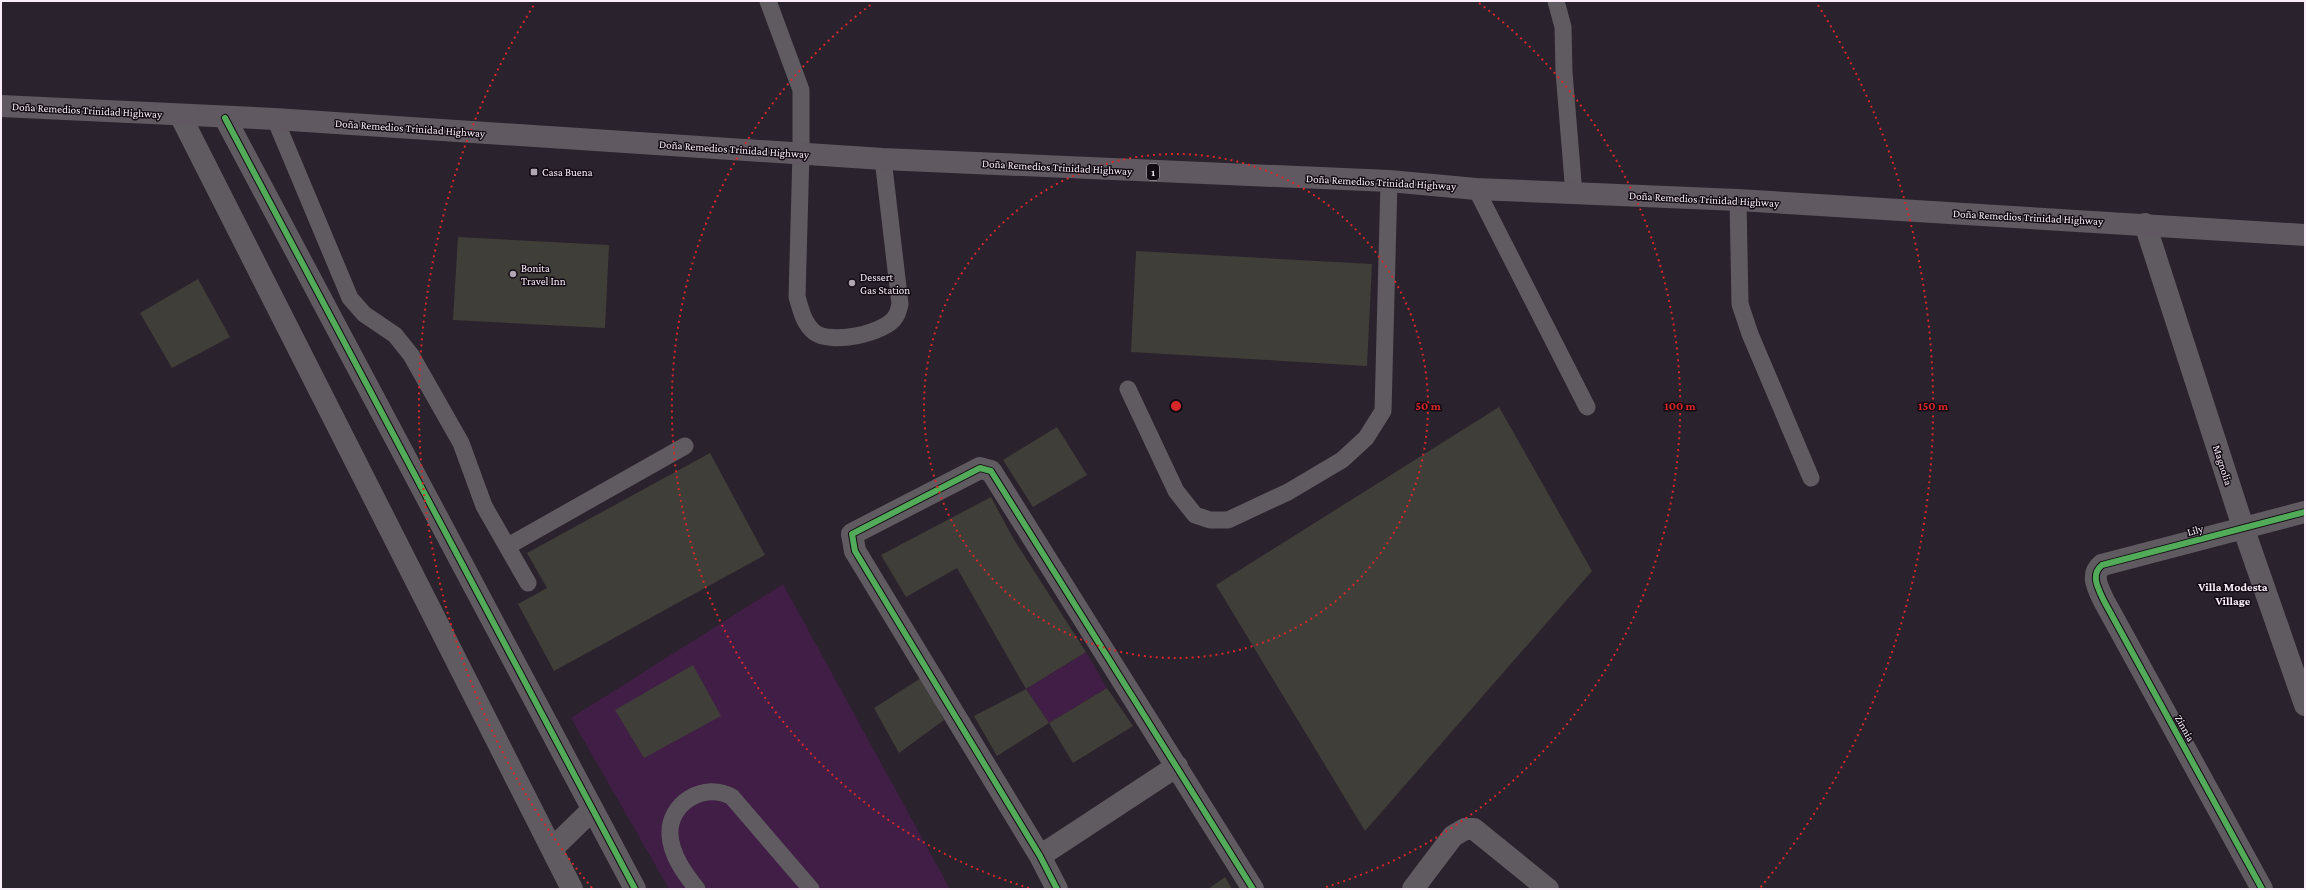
<svg xmlns="http://www.w3.org/2000/svg" width="2306" height="890" viewBox="0 0 2306 890" font-family="'Crimson Pro',serif">
  <rect width="100%" height="100%" fill="#2a222c"/>
  <path fill="#401e45" d="M783,584L950,889H669L571,718Z
    M1086,652L1107,688L1049,723L1026,689Z"/>
  <path fill="#403e38" d="M458,237L609,245L605,328L453,320Z
    M1136,251L1372,264L1367,366L1131,352Z
    M198,279L230,337L172,368L140,313Z
    M1499,407L1592,571L1365,831L1216,585Z
    M1057,427L1087,475L1033,507L1003,460Z
    M710,453L765,555L554,671L518,604L547,588L527,553Z
    M991,497L1013,538L1086,652L1026,689L957,568L906,597L881,555Z
    M693,665L721,716L644,758L615,710Z
    M921,678L944,720L899,753L874,708Z
    M1107,688L1133,726L1073,763L1049,723Z
    M1026,689L1049,723L997,756L974,716Z
    M1225,877L1232,889H1208Z"/>
  <g fill="none" stroke-linecap="round" stroke-linejoin="round">
    <path stroke="#605b61" stroke-width="17" d="M768,1L801,90V153L797,297C801,309 803,323 814,332C830,345 886,334 896,316C898,313 899,308 900,304L883,159
      M1556,1L1563,27L1564,72L1574,194
      M275,119L350,298L364,314L395,335L411,355L461,443L484,506L528,583
      M1476,189L1587,407
      M1738,200L1740,304L1750,334L1811,478
      M1128,389L1176,491L1195,515L1210,520H1228L1288,492L1342,460L1366,438L1383,411L1389,181
      M508,546L685,446
      M697,889C685,874 671,855 670,835C668,803 705,781 732,797L811,889"/>
    <path stroke="#605b61" stroke-width="22" d="M180,115L572,889
      M225,118L635,889
      M2145,224L2243,527L2305,705
      M552,849L592,810
      M1040,856L1177,766
      M1057,889L1040,856L855,551L852,534L980,468L991,471L1253,889
      M1413,889L1453,836L1465,829H1474L1548,889
      M2262,889L2104,601C2098,588 2090,575 2102,565L2305,512"/>
    <path stroke="#605961" stroke-width="22" d="M1,106L275,119L883,159L1389,181L1476,189L1738,200L2305,235"/>
    <defs>
      <path id="cycleway" d="M225,118L635,889
        M1057,889L1040,856L855,551L852,534L980,468L991,471L1253,889
        M2262,889L2104,601C2098,588 2090,575 2102,565L2305,512"/>
    </defs>
    <use href="#cycleway" stroke="#120b13" stroke-width="8"/>
    <use href="#cycleway" stroke="#51ab58" stroke-width="6"/>
  </g>
  <g fill="none" stroke="#d62828" stroke-width="2" stroke-dasharray="2 4">
    <circle cx="1176" cy="406" r="252"/>
    <path d="M1029 888A504 504 0 0 1 873 3M1479 3A504 504 0 0 1 1323 888"/>
    <path d="M592 888A757 757 0 0 1 534 5M1818 5A757 757 0 0 1 1760 888"/>
  </g>
  <g fill="#b1a7b3" stroke="#120b13" stroke-width="1.5">
    <rect x="530" y="168" width="8" height="8" rx="2"/>
    <circle cx="513" cy="274" r="4"/>
    <circle cx="852" cy="283" r="4"/>
  </g>
  <g text-anchor="middle" dominant-baseline="central" stroke-width="3" stroke-linejoin="round" paint-order="stroke">
    <rect fill="#120b13" stroke="#b4aab5" stroke-width="1" x="1147" y="164" width="12" height="16" rx="3"/>
    <g font-size="10" font-weight="bold" fill="#faeefb">
      <text x="1153" y="172">1</text>
    </g>
    <g font-size="11" fill="#faeefb" stroke="#120b13">
      <text transform="translate(87 110) rotate(3)">Doña Remedios Trinidad Highway</text>
      <text transform="translate(410 128) rotate(4)">Doña Remedios Trinidad Highway</text>
      <text transform="translate(734 149) rotate(4)">Doña Remedios Trinidad Highway</text>
      <text transform="translate(1057 167) rotate(3)">Doña Remedios Trinidad Highway</text>
      <text transform="translate(1381 182) rotate(3)">Doña Remedios Trinidad Highway</text>
      <text transform="translate(1704 199) rotate(3)">Doña Remedios Trinidad Highway</text>
      <text transform="translate(2028 217) rotate(3)">Doña Remedios Trinidad Highway</text>
      <text transform="translate(2223 465) rotate(72)">Magnolia</text>
      <text transform="translate(2195 530) rotate(-15)">Lily</text>
      <text transform="translate(2185 728) rotate(61)">Zinnia</text>
    </g>
    <g font-size="11" fill="#faeefb" stroke="#120b13" text-anchor="start">
      <text x="542" y="172">Casa Buena</text>
      <text x="521" y="268">Bonita<tspan x="521" dy="13">Travel Inn</tspan></text>
      <text x="860" y="277">Dessert<tspan x="860" dy="13">Gas Station</tspan></text>
    </g>
    <g font-size="12" font-weight="bold" fill="#faeefb" stroke="#120b13">
      <text x="2233" y="587">Villa Modesta<tspan x="2233" dy="14">Village</tspan></text>
    </g>
  </g>
  <circle cx="1176" cy="406" r="6" fill="#d62828" stroke="#120b13" stroke-width="2"/>
  <g font-size="12" text-anchor="middle" font-weight="bold" fill="#d62828" stroke="#120b13" stroke-width="3" stroke-linejoin="round" paint-order="stroke">
    <text x="1428" y="410">50 m</text>
    <text x="1680" y="410">100 m</text>
    <text x="1933" y="410">150 m</text>
  </g>
  <rect width="2306" height="890" fill="none" stroke="#faeefb" stroke-width="4"/>
</svg>
